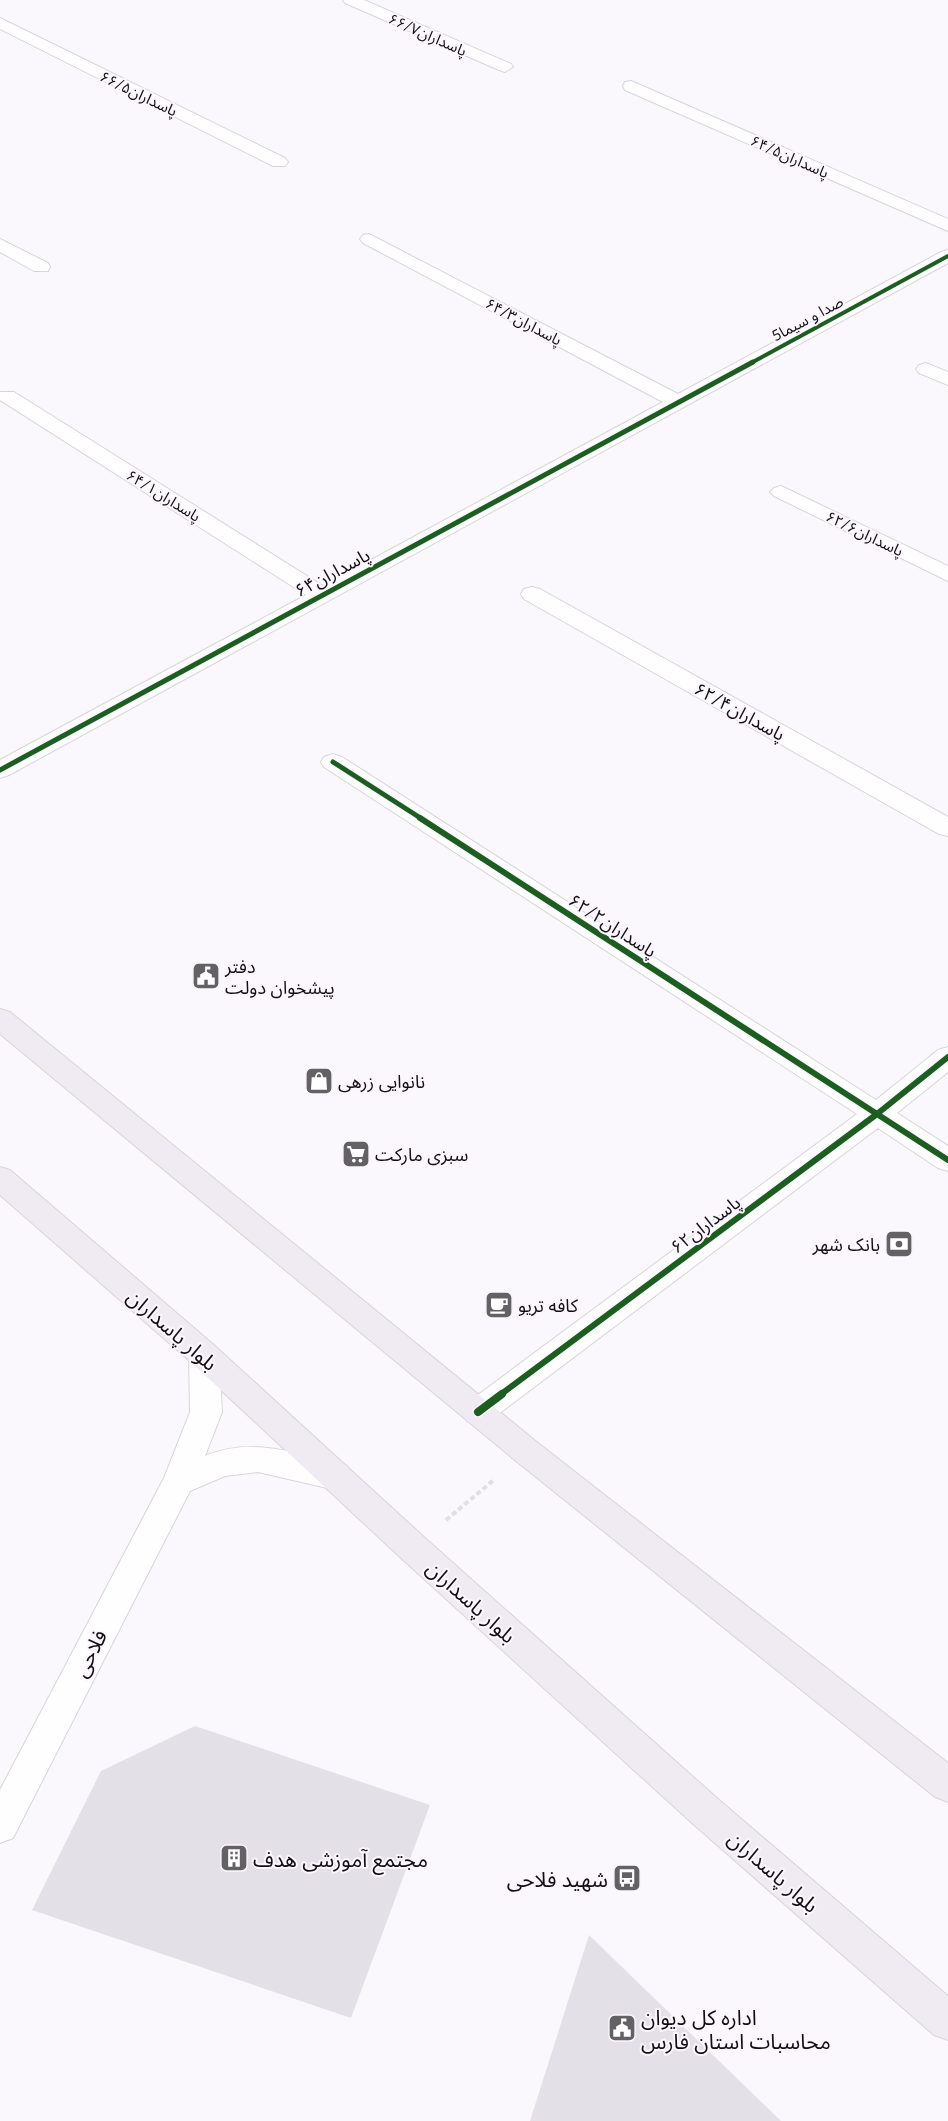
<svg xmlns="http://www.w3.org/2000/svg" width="948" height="2121" viewBox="0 0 948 2121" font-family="Lato,'Noto Sans Arabic',sans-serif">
  <rect width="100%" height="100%" fill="#faf8fc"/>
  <path fill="#e4e0e7" d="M195,1726L430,1805L351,2018L32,1910L101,1771Z
    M589,1935L781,2121H530Z"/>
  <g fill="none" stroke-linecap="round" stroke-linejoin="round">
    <defs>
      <path id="minor" d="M343,0H364L511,64L513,67L505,72L499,70L345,3Z
        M0,18L285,158L288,162L285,166H273L0,29Z
        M631,81L948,219V231L625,90L623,86L625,82Z
        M369,234L678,394L941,252L948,250V263L9,775L0,778V760L306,595L0,400V392H14L323,586L663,402L363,243L360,239L363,235Z
        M0,239L48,263L50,267L48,271H34L0,252Z
        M926,363L948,372V385L919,373L916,369L919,365Z
        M781,486L948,566V581L774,496L770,492L774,488Z
        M532,587L540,589L948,817V836L939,834L524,599L521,594L524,589Z
        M333,754L342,757L876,1100L938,1050L948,1047V1072L897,1113L948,1146V1171L938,1168L878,1128L489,1421L478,1425L467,1421L462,1412L467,1403L857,1114L324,767L321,762L324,757Z"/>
      <path id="tertiary" d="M204,1343L215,1346L219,1355L222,1412L205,1456C252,1437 289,1452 336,1462L347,1466L352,1476L347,1486L336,1490L258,1472L225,1476L190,1491L13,1838L0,1843V1790L164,1478L190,1412L189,1355L193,1346Z"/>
      <path id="primary" d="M0,1009L10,1012L538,1443L948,1763V1802L935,1797L516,1461L0,1034Z
        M0,1167L10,1170L215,1346L425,1538L718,1799L948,1996V2040L934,2035L692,1823L401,1558L193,1364L0,1195Z"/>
    </defs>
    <use href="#minor" stroke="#d7d5d8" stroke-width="2"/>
    <use href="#tertiary" stroke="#d7d5d8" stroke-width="2"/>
    <use href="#primary" stroke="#d7d6d8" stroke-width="2"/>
    <path stroke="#e0dfe1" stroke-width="4" stroke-dasharray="5 3" stroke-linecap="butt" d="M446,1520L495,1479"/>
    <use href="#minor" fill="#fefeff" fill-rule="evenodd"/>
    <use href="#tertiary" fill="#fefeff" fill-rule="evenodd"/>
    <use href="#primary" fill="#f0eaf2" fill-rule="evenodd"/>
    <defs>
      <path id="cycleway-far3" d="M751,363L948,256"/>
      <path id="cycleway-far2" d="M333,762L422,819
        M0,770L753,362"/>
      <path id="cycleway-far1" d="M420,818L948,1160
        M500,1395L877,1114L948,1057"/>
      <path id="cycleway" d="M478,1412L502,1394"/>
    </defs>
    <use href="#cycleway-far3" stroke="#fbf6fe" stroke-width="5.5"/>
    <use href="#cycleway-far2" stroke="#fbf6fe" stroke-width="8"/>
    <use href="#cycleway-far1" stroke="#fbf6fe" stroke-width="9"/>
    <use href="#cycleway" stroke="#fbf6fe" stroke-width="11"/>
    <use href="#cycleway-far3" stroke="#1b5e20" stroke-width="4"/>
    <use href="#cycleway-far2" stroke="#1b5e20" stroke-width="5"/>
    <use href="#cycleway-far1" stroke="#1b5e20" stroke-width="6"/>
    <use href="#cycleway" stroke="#1b5e20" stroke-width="8"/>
  </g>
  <defs>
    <symbol id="civic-square" viewBox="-11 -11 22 22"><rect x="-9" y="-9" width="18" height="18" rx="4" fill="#636164" stroke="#fbf6fe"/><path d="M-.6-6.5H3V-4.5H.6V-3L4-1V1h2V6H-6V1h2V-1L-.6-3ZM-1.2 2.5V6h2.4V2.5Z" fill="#fff"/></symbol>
    <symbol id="shop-square" viewBox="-11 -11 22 22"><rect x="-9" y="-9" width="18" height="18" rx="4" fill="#636164" stroke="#fbf6fe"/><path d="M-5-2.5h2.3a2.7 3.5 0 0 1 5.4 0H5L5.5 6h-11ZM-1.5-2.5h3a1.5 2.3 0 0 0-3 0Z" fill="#fff"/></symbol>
    <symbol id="supermarket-square" viewBox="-11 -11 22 22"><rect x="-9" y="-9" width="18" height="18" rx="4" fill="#636164" stroke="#fbf6fe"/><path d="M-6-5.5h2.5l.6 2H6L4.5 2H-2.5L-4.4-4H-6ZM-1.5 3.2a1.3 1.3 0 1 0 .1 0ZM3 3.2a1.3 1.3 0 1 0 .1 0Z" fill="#fff"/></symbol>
    <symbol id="bank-square" viewBox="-11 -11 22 22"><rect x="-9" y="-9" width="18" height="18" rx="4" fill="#636164" stroke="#fbf6fe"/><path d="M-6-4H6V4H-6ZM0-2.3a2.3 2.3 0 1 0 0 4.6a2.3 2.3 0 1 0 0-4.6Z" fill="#fff"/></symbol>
    <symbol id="cafe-square" viewBox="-11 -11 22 22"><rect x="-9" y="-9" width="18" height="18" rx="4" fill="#636164" stroke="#fbf6fe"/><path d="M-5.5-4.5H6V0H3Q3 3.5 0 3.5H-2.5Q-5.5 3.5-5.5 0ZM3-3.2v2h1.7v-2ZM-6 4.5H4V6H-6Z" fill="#fff"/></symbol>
    <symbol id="building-square" viewBox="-11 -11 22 22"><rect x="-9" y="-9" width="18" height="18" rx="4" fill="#636164" stroke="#fbf6fe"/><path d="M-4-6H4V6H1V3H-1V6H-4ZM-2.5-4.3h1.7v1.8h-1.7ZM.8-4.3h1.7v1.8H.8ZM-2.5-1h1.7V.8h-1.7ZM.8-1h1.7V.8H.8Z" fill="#fff"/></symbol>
    <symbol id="bus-square" viewBox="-11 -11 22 22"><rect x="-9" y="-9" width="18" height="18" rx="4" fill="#636164" stroke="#fbf6fe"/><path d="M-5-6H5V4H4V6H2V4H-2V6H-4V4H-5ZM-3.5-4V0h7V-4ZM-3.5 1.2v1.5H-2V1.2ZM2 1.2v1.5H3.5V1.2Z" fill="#fff"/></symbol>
  </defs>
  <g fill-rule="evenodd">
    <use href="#civic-square" x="190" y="960" width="32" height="32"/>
    <use href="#shop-square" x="303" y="1065" width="32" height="32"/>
    <use href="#supermarket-square" x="340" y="1138" width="32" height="32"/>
    <use href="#bank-square" x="883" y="1228" width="32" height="32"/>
    <use href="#cafe-square" x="483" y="1289" width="32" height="32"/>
    <use href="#building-square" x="218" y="1842" width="32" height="32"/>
    <use href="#bus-square" x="611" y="1862" width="32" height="32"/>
    <use href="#civic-square" x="606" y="2012" width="32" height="32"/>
  </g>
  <g text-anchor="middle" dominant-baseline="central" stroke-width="4" stroke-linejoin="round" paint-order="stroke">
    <g font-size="15" fill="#110f12" stroke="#fbf6fe">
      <text transform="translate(428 34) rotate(24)">پاسداران۶۶/۷</text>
      <text transform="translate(139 93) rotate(26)">پاسداران۶۶/۵</text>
      <text transform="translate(790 156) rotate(24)">پاسداران۶۴/۵</text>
      <text transform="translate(807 318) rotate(-28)">5صدا و سیما</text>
      <text transform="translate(524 321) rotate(28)">پاسداران۶۴/۳</text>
      <text transform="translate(164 495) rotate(32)">پاسداران۶۴/۱</text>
      <text transform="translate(865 533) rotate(26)">پاسداران۶۲/۶</text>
    </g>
    <g font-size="18" fill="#110f12" stroke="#fbf6fe">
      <text transform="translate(332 572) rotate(-28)">پاسداران۶۴</text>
      <text transform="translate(740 711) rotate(29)">پاسداران۶۲/۴</text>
      <text transform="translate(613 925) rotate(33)">پاسداران۶۲/۲</text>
      <text transform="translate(705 1224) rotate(-37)">پاسداران۶۲</text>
    </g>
    <g font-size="18" fill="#110f12" stroke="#fbf6fe" text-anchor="start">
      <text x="225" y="966">دفتر<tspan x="225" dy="21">پیشخوان دولت</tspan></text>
      <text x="338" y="1081">نانوایی زرهی</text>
      <text x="375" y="1154">سبزی مارکت</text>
      <text x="880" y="1244" text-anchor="end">بانک شهر</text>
      <text x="518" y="1305">کافه تریو</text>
    </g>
    <g font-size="21" fill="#110f12" stroke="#fbf6fe">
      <text transform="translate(173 1329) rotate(41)">بلوار پاسداران</text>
      <text transform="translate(472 1601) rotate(42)">بلوار پاسداران</text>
      <text transform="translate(89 1653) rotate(-63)">فلاحی</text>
      <text transform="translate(774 1871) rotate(41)">بلوار پاسداران</text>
    </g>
    <g font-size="21" fill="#110f12" stroke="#fbf6fe" text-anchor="start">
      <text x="253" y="1858">مجتمع آموزشی هدف</text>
      <text x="608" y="1878" text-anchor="end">شهید فلاحی</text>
      <text x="641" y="2016">اداره کل دیوان<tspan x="641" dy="24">محاسبات استان فارس</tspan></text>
    </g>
  </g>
</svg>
